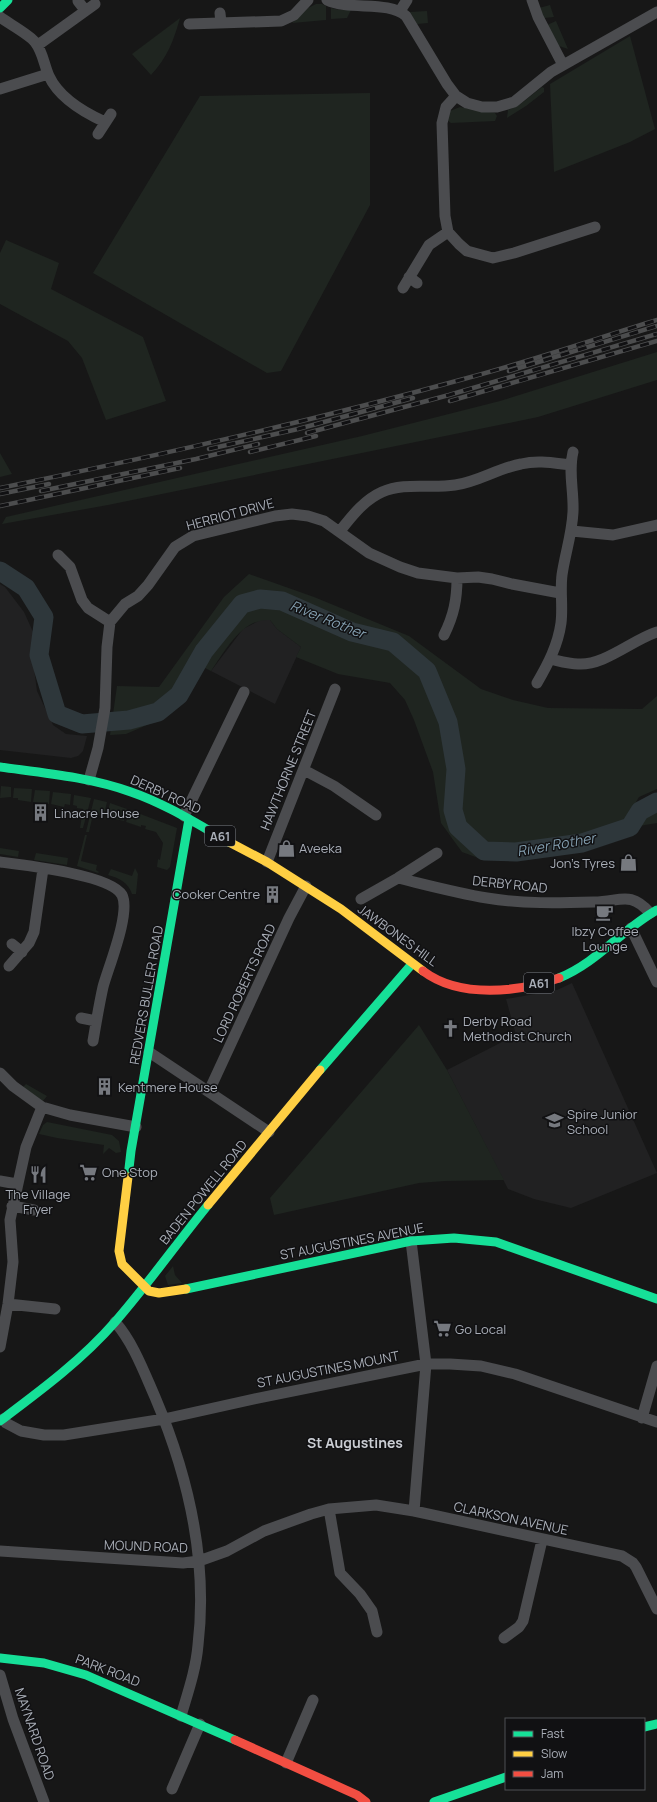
<svg xmlns="http://www.w3.org/2000/svg" width="657" height="1802" viewBox="0 0 657 1802" font-family="Manrope,sans-serif">
  <rect width="100%" height="100%" fill="#171717"/>
  <path fill="#212122" d="M0,584L5,587L24,612L34,634L31,646L37,691L53,725L66,734L87,736L83,751L78,756L71,758L0,750Z
    M262,619L270,620L277,629L301,647L275,704L211,671L243,629Z
    M572,983L657,1173L571,1208L534,1199L508,1189L447,1070L516,1035L506,999L557,990Z"/>
  <path fill="#1f2520" d="M316,4H322L326,6V20L292,23L308,8Z
    M550,5L554,17L544,18L539,8Z
    M331,8L340,10H351L347,18L331,19Z
    M427,11L428,23L417,24L410,12Z
    M180,18C174,40 167,58 151,75L132,54Z
    M556,21L568,49L559,46L547,25Z
    M630,36L655,129L630,142L554,172L550,84Z
    M542,87L544,88V92L526,106L507,118L508,110L519,105Z
    M370,93V205L281,371L267,373L93,273L200,96Z
    M460,107L495,113L497,116L495,121L451,123L447,120L450,111Z
    M6,240L59,263L51,289L143,337L166,401L106,420L82,358L68,341L0,304V253Z
    M657,352V380L538,417L108,505L2,524L6,517L362,436L500,401Z
    M0,453L12,474L0,477Z
    M249,574L314,597L409,636L481,689L513,700L548,708L642,709L657,696V789L639,797L627,817L626,823L582,836L518,847L486,846L481,859L462,852L441,823L433,772L414,720L405,700L390,683L338,674L296,657L301,647L277,629L270,620C242,618 225,651 211,671L203,667L182,702L161,719L126,734L110,735L117,686L159,687L224,597Z
    M1,786L11,787V797L0,798Z
    M14,788L32,789L31,802L18,800V798H13Z
    M35,790L50,791L49,804L33,802Z
    M53,792L71,794L70,805L65,804L64,807L51,804Z
    M74,795L91,798L83,828H80L83,809L77,808V806L73,805Z
    M94,799L107,802L104,814L100,813L99,816L93,814L89,832H86Z
    M110,803L127,809L124,821L111,818V817L107,815Z
    M657,808V823L639,826L644,814Z
    M130,810L177,828L170,867L167,870L157,867L158,859L160,860L163,843L156,832L145,829L146,826L141,825V827L126,822Z
    M85,835H87L81,861L97,865L96,870L99,872L98,873L77,866Z
    M0,848L19,851L18,857L0,854Z
    M36,853L68,858L67,865L34,860Z
    M135,868L138,874L136,894H132C128,882 119,878 108,875L111,869L132,876Z
    M419,1025L447,1070L504,1180L445,1181L419,1183L274,1215L270,1198Z
    M26,1084L47,1096L43,1101L23,1087Z
    M47,1122L112,1135L119,1141L121,1152L116,1153L109,1148L103,1154L104,1145L57,1138L39,1134L43,1125Z
    M173,1266L175,1275L182,1283L168,1285L165,1276Z"/>
  <g fill="none" stroke-linecap="round" stroke-linejoin="round">
    <path stroke="#2e373b" stroke-width="19" d="M0,571L26,588L44,617L39,655L57,714L82,724L129,720L158,712L179,695L204,651L242,604L260,599L282,601L352,632L393,642L427,671L448,722L456,769L453,810L458,827L484,851L516,852L582,843L630,827L640,811L657,802"/>
    <path stroke="#4b4c4f" stroke-width="11" d="M327,0C350,11 388,0 406,16L447,84L456,96L467,103L482,107H497L514,102L551,72L657,12
      M532,0L538,17L563,65
      M78,1L85,10
      M400,11L407,0
      M220,13L221,23
      M0,17C8,23 30,35 35,42C43,52 44,65 49,76C59,98 83,112 105,122
      M189,24L281,21L294,15L308,0
      M38,45L95,4
      M0,89L48,74
      M456,96L446,107L442,123L445,216L448,232L459,244L467,251L493,258L514,253L595,227
      M98,134L111,114
      M409,277L417,283
      M403,288L429,245L448,232
      M340,531C352,516 364,500 382,492C405,482 430,489 455,485C478,482 498,468 521,464C538,460 553,463 570,465
      M572,531L613,535L657,525
      M58,555L70,567L82,600L88,608L110,622
      M444,635C454,615 457,599 457,578
      M550,659C559,661 569,664 578,664C604,666 632,640 657,632
      M537,683C548,664 558,645 561,623C563,607 560,591 562,575C565,554 572,534 573,512C574,491 568,472 573,452
      M304,770L334,786L376,815
      M89,780L98,748L105,708L107,647L110,622L125,604L138,596L148,585L175,547L193,536L275,516L292,514L308,516L324,521L369,553L400,567L418,573L457,578L478,577L492,579L512,584L560,593
      M184,816L244,692
      M0,862C24,865 111,875 122,895C131,913 108,968 103,987C99,1005 96,1023 93,1041
      M267,862L335,689
      M398,878L437,853
      M361,899L398,878C427,885 457,893 487,898C522,904 559,903 594,902C620,902 630,890 650,913
      M631,928L657,982
      M12,944L22,952
      M9,966L29,943L34,932L43,869
      M81,1018L96,1021
      M149,1052L269,1132
      M0,1073L13,1086L42,1107L70,1115L136,1127
      M209,1091L289,918L306,886
      M0,1181L17,1184
      M12,1206L34,1210
      M411,1241L426,1364L414,1511
      M8,1304L55,1309
      M115,1322C133,1342 144,1372 155,1397C188,1475 208,1560 198,1645C196,1669 188,1692 181,1716
      M0,1347L8,1304L13,1262L10,1220L26,1147L42,1107
      M642,1418L657,1366
      M3,1419L6,1423L21,1431L44,1435H64L164,1419L254,1399L426,1364H450L481,1366L515,1374L657,1422
      M329,1509L340,1573L360,1594L372,1611L377,1632
      M0,1551L183,1563L199,1561L227,1551L264,1531L311,1514L329,1509L376,1505L414,1511L622,1556L633,1563L636,1567L657,1609
      M504,1638L519,1627L523,1621L542,1540
      M0,1675L13,1719L44,1802
      M286,1763L313,1700
      M172,1789L200,1724"/>
    <path stroke="#16e098" stroke-width="9" d="M0,8L8,0
      M0,767C44,773 89,777 131,792C166,804 197,824 229,842
      M559,978C598,962 621,930 657,910
      M320,1070L412,964
      M128,1177L131,1151L189,819
      M186,1289L411,1241L454,1238L496,1242L657,1299
      M0,1421C40,1391 82,1360 115,1322C148,1284 177,1243 208,1205
      M0,1658L44,1663L86,1675L235,1740
      M644,1727L657,1724
      M434,1802L506,1777"/>
    <path stroke="#ffcf43" stroke-width="9" d="M229,842L267,862L341,909L423,971
      M128,1177L119,1251L122,1264L149,1291L159,1293L186,1289
      M208,1205L320,1070"/>
    <path stroke="#f24e42" stroke-width="9" d="M423,971C460,999 519,992 559,978
      M235,1740L357,1795L366,1802"/>
    <defs>
      <path id="rail" d="M509,371L657,326
        M450,401L657,341
        M307,433L449,395L657,334
        M209,449L298,429L413,398
        M250,452L316,436
        M0,488C158,456 316,420 471,377C534,360 595,339 657,320
        M41,491L196,459L258,444
        M0,494L49,484
        M0,506L180,468"/>
    </defs>
    <use href="#rail" stroke="#4c4d4e" stroke-width="4.5"/>
    <use href="#rail" stroke="#111113" stroke-width="3" stroke-dasharray="9" stroke-linecap="butt"/>
  </g>
  <defs>
    <symbol id="building-bare" viewBox="-9 -9 18 18"><path d="M-4-6H4V6H1V3H-1V6H-4ZM-2.5-4.3h1.7v1.8h-1.7ZM.8-4.3h1.7v1.8H.8ZM-2.5-1h1.7V.8h-1.7ZM.8-1h1.7V.8H.8Z" fill="#76797f" stroke="#111113" stroke-width="2.5" paint-order="stroke"/></symbol>
    <symbol id="shop-bare" viewBox="-9 -9 18 18"><path d="M-5-2.5h2.3a2.7 3.5 0 0 1 5.4 0H5L5.5 6h-11ZM-1.5-2.5h3a1.5 2.3 0 0 0-3 0Z" fill="#76797f" stroke="#111113" stroke-width="2.5" paint-order="stroke"/></symbol>
    <symbol id="cafe-bare" viewBox="-9 -9 18 18"><path d="M-5.5-4.5H6V0H3Q3 3.5 0 3.5H-2.5Q-5.5 3.5-5.5 0ZM3-3.2v2h1.7v-2ZM-6 4.5H4V6H-6Z" fill="#76797f" stroke="#111113" stroke-width="2.5" paint-order="stroke"/></symbol>
    <symbol id="church-bare" viewBox="-9 -9 18 18"><path d="M-1.2-6h2.4v3.5h3.3v2.4h-3.3V6h-2.4V-.1h-3.3v-2.4h3.3Z" fill="#76797f" stroke="#111113" stroke-width="2.5" paint-order="stroke"/></symbol>
    <symbol id="school-bare" viewBox="-9 -9 18 18"><path d="M0-5L7-2L0 1L-7-2ZM-4 1L0 2.5L4 1V4Q0 6-4 4Z" fill="#76797f" stroke="#111113" stroke-width="2.5" paint-order="stroke"/></symbol>
    <symbol id="supermarket-bare" viewBox="-9 -9 18 18"><path d="M-6-5.5h2.5l.6 2H6L4.5 2H-2.5L-4.4-4H-6ZM-1.5 3.2a1.3 1.3 0 1 0 .1 0ZM3 3.2a1.3 1.3 0 1 0 .1 0Z" fill="#76797f" stroke="#111113" stroke-width="2.5" paint-order="stroke"/></symbol>
    <symbol id="restaurant-bare" viewBox="-9 -9 18 18"><path d="M-5-6h1v4h1v-4h1v4h1v-4h1v5L-1.5 .5V6h-2V.5L-5-1ZM5-6V6H3V1.5H1.5Q1.5-4 5-6Z" fill="#76797f" stroke="#111113" stroke-width="2.5" paint-order="stroke"/></symbol>
  </defs>
  <g fill-rule="evenodd">
    <use href="#building-bare" x="28" y="800" width="25" height="25"/>
    <use href="#shop-bare" x="274" y="836" width="25" height="25"/>
    <use href="#shop-bare" x="616" y="850" width="25" height="25"/>
    <use href="#building-bare" x="260" y="882" width="25" height="25"/>
    <use href="#cafe-bare" x="592" y="900" width="25" height="25"/>
    <use href="#church-bare" x="438" y="1016" width="25" height="25"/>
    <use href="#building-bare" x="92" y="1074" width="25" height="25"/>
    <use href="#school-bare" x="542" y="1108" width="25" height="25"/>
    <use href="#supermarket-bare" x="76" y="1160" width="25" height="25"/>
    <use href="#restaurant-bare" x="26" y="1162" width="25" height="25"/>
    <use href="#supermarket-bare" x="430" y="1316" width="25" height="25"/>
  </g>
  <g text-anchor="middle" dominant-baseline="central" stroke-width="3" stroke-linejoin="round" paint-order="stroke">
    <g fill="#111113" stroke="#7b7f86" stroke-width="1">
      <rect x="205" y="826" width="30" height="20" rx="3"/>
      <rect x="524" y="973" width="30" height="20" rx="3"/>
    </g>
    <g font-size="12" font-weight="bold" fill="#a9aeb7">
      <text x="220" y="836">A61</text>
      <text x="539" y="983">A61</text>
    </g>
    <g font-size="13" fill="#a9aeb7" stroke="#111113">
      <text transform="translate(230 514) rotate(-15)">HERRIOT DRIVE</text>
      <text transform="translate(288 770) rotate(-68)">HAWTHORNE STREET</text>
      <text transform="translate(166 794) rotate(24)">DERBY ROAD</text>
      <text transform="translate(510 884) rotate(6)">DERBY ROAD</text>
      <text transform="translate(398 935) rotate(36)">JAWBONES HILL</text>
      <text transform="translate(244 983) rotate(-65)">LORD ROBERTS ROAD</text>
      <text transform="translate(146 995) rotate(-80)">REDVERS BULLER ROAD</text>
      <text transform="translate(203 1192) rotate(-51)">BADEN POWELL ROAD</text>
      <text transform="translate(352 1241) rotate(-11)">ST AUGUSTINES AVENUE</text>
      <text transform="translate(328 1369) rotate(-11)">ST AUGUSTINES MOUNT</text>
      <text transform="translate(511 1518) rotate(12)">CLARKSON AVENUE</text>
      <text transform="translate(146 1546) rotate(2)">MOUND ROAD</text>
      <text transform="translate(108 1670) rotate(21)">PARK ROAD</text>
      <text transform="translate(35 1734) rotate(71)">MAYNARD ROAD</text>
    </g>
    <g font-size="13" fill="#a9aeb7" stroke="#111113" text-anchor="start">
      <text x="54" y="813">Linacre House</text>
      <text x="299" y="848">Aveeka</text>
      <text x="615" y="863" text-anchor="end">Jon's Tyres</text>
      <text x="260" y="894" text-anchor="end">Cooker Centre</text>
      <text x="605" y="931" text-anchor="middle">Ibzy Coffee<tspan x="605" dy="15">Lounge</tspan></text>
      <text x="463" y="1021">Derby Road<tspan x="463" dy="15">Methodist Church</tspan></text>
      <text x="118" y="1087">Kentmere House</text>
      <text x="567" y="1114">Spire Junior<tspan x="567" dy="15">School</tspan></text>
      <text x="102" y="1172">One Stop</text>
      <text x="38" y="1194" text-anchor="middle">The Village<tspan x="38" dy="15">Fryer</tspan></text>
      <text x="455" y="1329">Go Local</text>
    </g>
    <g font-size="14" font-style="italic" fill="#839eaf" stroke="#111113">
      <text transform="translate(328 619) rotate(22)">River Rother</text>
      <text transform="translate(556 844) rotate(-10)">River Rother</text>
    </g>
    <g font-size="14" font-weight="bold" fill="#cacdd3" stroke="#111113">
      <text x="355" y="1442">St Augustines</text>
    </g>
  </g>
  <rect x="505" y="1718" width="140" height="72" fill="#111113" stroke="#4e5055"/>
  <rect x="513" y="1731" width="20" height="6" fill="#16e098" stroke="#4e5055"/>
  <text x="541" y="1738" font-size="12" fill="#a9aeb7">Fast</text>
  <rect x="513" y="1751" width="20" height="6" fill="#ffcf43" stroke="#4e5055"/>
  <text x="541" y="1758" font-size="12" fill="#a9aeb7">Slow</text>
  <rect x="513" y="1771" width="20" height="6" fill="#f24e42" stroke="#4e5055"/>
  <text x="541" y="1778" font-size="12" fill="#a9aeb7">Jam</text>
</svg>
